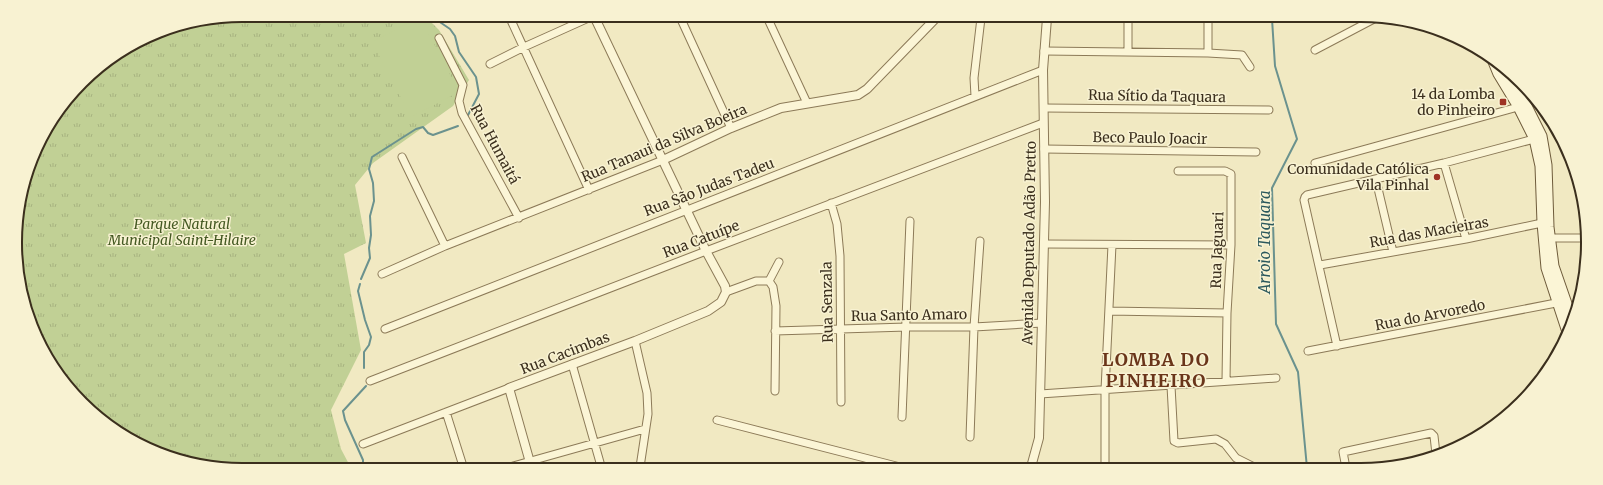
<svg xmlns="http://www.w3.org/2000/svg" width="1603" height="485" viewBox="0 0 1603 485" font-family="Merriweather,serif">
  <defs>
    <pattern id="park-tufts" width="24" height="20" patternUnits="userSpaceOnUse"><rect width="24" height="20" fill="#c1d095"/><path d="M3 7l-1-3M5 7V3M7 7l1-3M15 17l-1-3M17 17v-4M19 17l1-3" fill="none" stroke="#a7b380"/></pattern>
  </defs>
  <rect width="100%" height="100%" fill="#f1e9c2"/>
  <path fill="url(#park-tufts)" d="M243,15L425,16L439,30L469,80L453,106L373,163L355,185L366,243L344,254L361,350L331,410L341,449L350,466H198L116,432L53,369L23,301L17,213L39,142L92,72L156,32Z"/>
  <path fill="#c1d095" d="M420,17L459,92L411,117L372,42Z"/>
  <g fill="none" stroke-linecap="round" stroke-linejoin="round">
    <path stroke="#6b928e" stroke-width="2" d="M431,16L450,29L455,36L459,52L476,77L479,94L467,117
      M1272,19L1275,66L1297,139L1272,188L1276,324L1298,372L1307,468
      M361,279L370,258L369,248L371,235L370,216L374,201L373,183L369,169L372,157L416,129L423,127L428,133L433,135L458,126
      M360,284L358,291L365,320L371,337L369,345L364,352V368
      M363,466V460L345,420L343,411L366,386"/>
    <defs>
      <path id="minor" d="M509,16L589,190
        M680,17L731,128
        M767,17L807,103
        M1208,19V53
        M439,38L463,85L459,101L462,113L519,218
        M1315,50L1374,19
        M1044,51L1208,53L1242,55L1250,67
        M1128,52V18
        M490,64L524,47L593,16
        M975,96L974,78L981,18
        M1044,108L1269,110
        M1044,149L1256,152
        M402,157L445,246
        M1315,163L1518,107
        M1444,163L1466,239
        M1178,171H1225L1231,174V245L1227,313L1226,381
        M1376,180L1393,252
        M831,203L837,224L840,256L841,402
        M1550,238H1584
        M1044,244L1231,245
        M1320,265L1466,239L1542,223
        M382,274L445,246L663,160
        M726,292L756,281H769
        M1109,311L1227,313
        M385,329L1043,70
        M775,331L907,327H974L1042,323
        M635,341L647,393L648,414L640,467
        M1337,346L1304,200L1305,197L1307,195L1444,163L1538,138
        M1308,351L1556,303
        M572,364L601,466
        M370,381L706,251L1043,123
        M1171,386L1174,441L1178,443L1216,439L1225,444L1236,458L1256,468
        M775,391L776,306L773,287L769,281L779,262
        M1040,394L1276,378
        M446,412L463,466
        M902,417L910,221
        M717,420L900,467
        M970,437L974,327L980,241
        M363,444L509,388
        M513,466L645,429
        M1105,467V390L1112,245
        M1346,468L1343,452L1431,433L1434,436L1436,454"/>
      <path id="tertiary" d="M663,160L731,128L781,108L858,95L867,89L936,18
        M531,466L509,388L635,341L708,311L721,302L726,292L725,286L706,251L594,16
        M1031,467L1039,438L1045,202L1043,70L1047,18"/>
      <path id="secondary" d="M1491,57L1498,74L1518,107L1534,139L1540,166L1542,223L1546,268L1567,332
        M1508,75L1525,102L1542,136L1547,165L1549,227L1554,266L1572,318"/>
    </defs>
    <use href="#minor" stroke="#8c7a58" stroke-width="9"/>
    <use href="#tertiary" stroke="#8c7a58" stroke-width="10"/>
    <use href="#secondary" stroke="#6e5b3b" stroke-width="11"/>
    <use href="#minor" stroke="#fbf5d6" stroke-width="7"/>
    <use href="#tertiary" stroke="#fbf5d6" stroke-width="8"/>
    <use href="#secondary" stroke="#fbf5d6" stroke-width="9"/>
  </g>
  <g fill="#9f3324" stroke="#f8f2d2" stroke-width="1.5">
    <rect x="1499" y="98" width="8" height="8" rx="2"/>
    <circle cx="1437" cy="177" r="4"/>
  </g>
  <g text-anchor="middle" dominant-baseline="central" stroke-width="3" stroke-linejoin="round" paint-order="stroke">
    <g font-size="14" fill="#3b2f1d" stroke="#f8f2d2" text-anchor="end">
      <text x="1495" y="94">14 da Lomba<tspan x="1495" dy="16">do Pinheiro</tspan></text>
      <text x="1429" y="169">Comunidade Católica<tspan x="1429" dy="16">Vila Pinhal</tspan></text>
    </g>
    <g font-size="14" fill="#3b2f1d" stroke="#f8f2d2">
      <text transform="translate(1157 96) rotate(1)">Rua Sítio da Taquara</text>
      <text transform="translate(1150 138) rotate(1)">Beco Paulo Joacir</text>
      <text transform="translate(664 143) rotate(-23)">Rua Tanaui da Silva Boeira</text>
      <text transform="translate(495 144) rotate(62)">Rua Humaitá</text>
      <text transform="translate(709 187) rotate(-21)">Rua São Judas Tadeu</text>
      <text transform="translate(1429 232) rotate(-10)">Rua das Macieiras</text>
      <text transform="translate(701 239) rotate(-21)">Rua Catuípe</text>
      <text transform="translate(1029 243) rotate(-89)">Avenida Deputado Adão Pretto</text>
      <text transform="translate(1217 250) rotate(-88)">Rua Jaguari</text>
      <text transform="translate(827 302) rotate(-91)">Rua Senzala</text>
      <text transform="translate(909 315) rotate(-1)">Rua Santo Amaro</text>
      <text transform="translate(1430 315) rotate(-11)">Rua do Arvoredo</text>
      <text transform="translate(565 353) rotate(-21)">Rua Cacimbas</text>
    </g>
    <g font-size="14" font-style="italic" fill="#445922" stroke="#f8f2d2">
      <text x="182" y="224">Parque Natural<tspan x="182" dy="16">Municipal Saint-Hilaire</tspan></text>
    </g>
    <g font-size="15" font-style="italic" fill="#2b585c" stroke="#f8f2d2">
      <text transform="translate(1264 242) rotate(-90)">Arroio Taquara</text>
    </g>
    <g font-size="18" font-weight="bold" letter-spacing="1" fill="#6a351a" stroke="#f8f2d2">
      <text x="1156" y="359">LOMBA DO<tspan x="1156" dy="21">PINHEIRO</tspan></text>
    </g>
  </g>
  <path d="M0 0H1603V485H0ZM242 22H1361A220 220 0 0 1 1581 242V243A220 220 0 0 1 1361 463H242A220 220 0 0 1 22 243V242A220 220 0 0 1 242 22Z" fill="#f8f2d2" fill-rule="evenodd"/>
  <path fill="none" stroke="#3b2f1d" stroke-width="2" d="M242 22H1361A220 220 0 0 1 1581 242V243A220 220 0 0 1 1361 463H242A220 220 0 0 1 22 243V242A220 220 0 0 1 242 22Z"/>
</svg>
